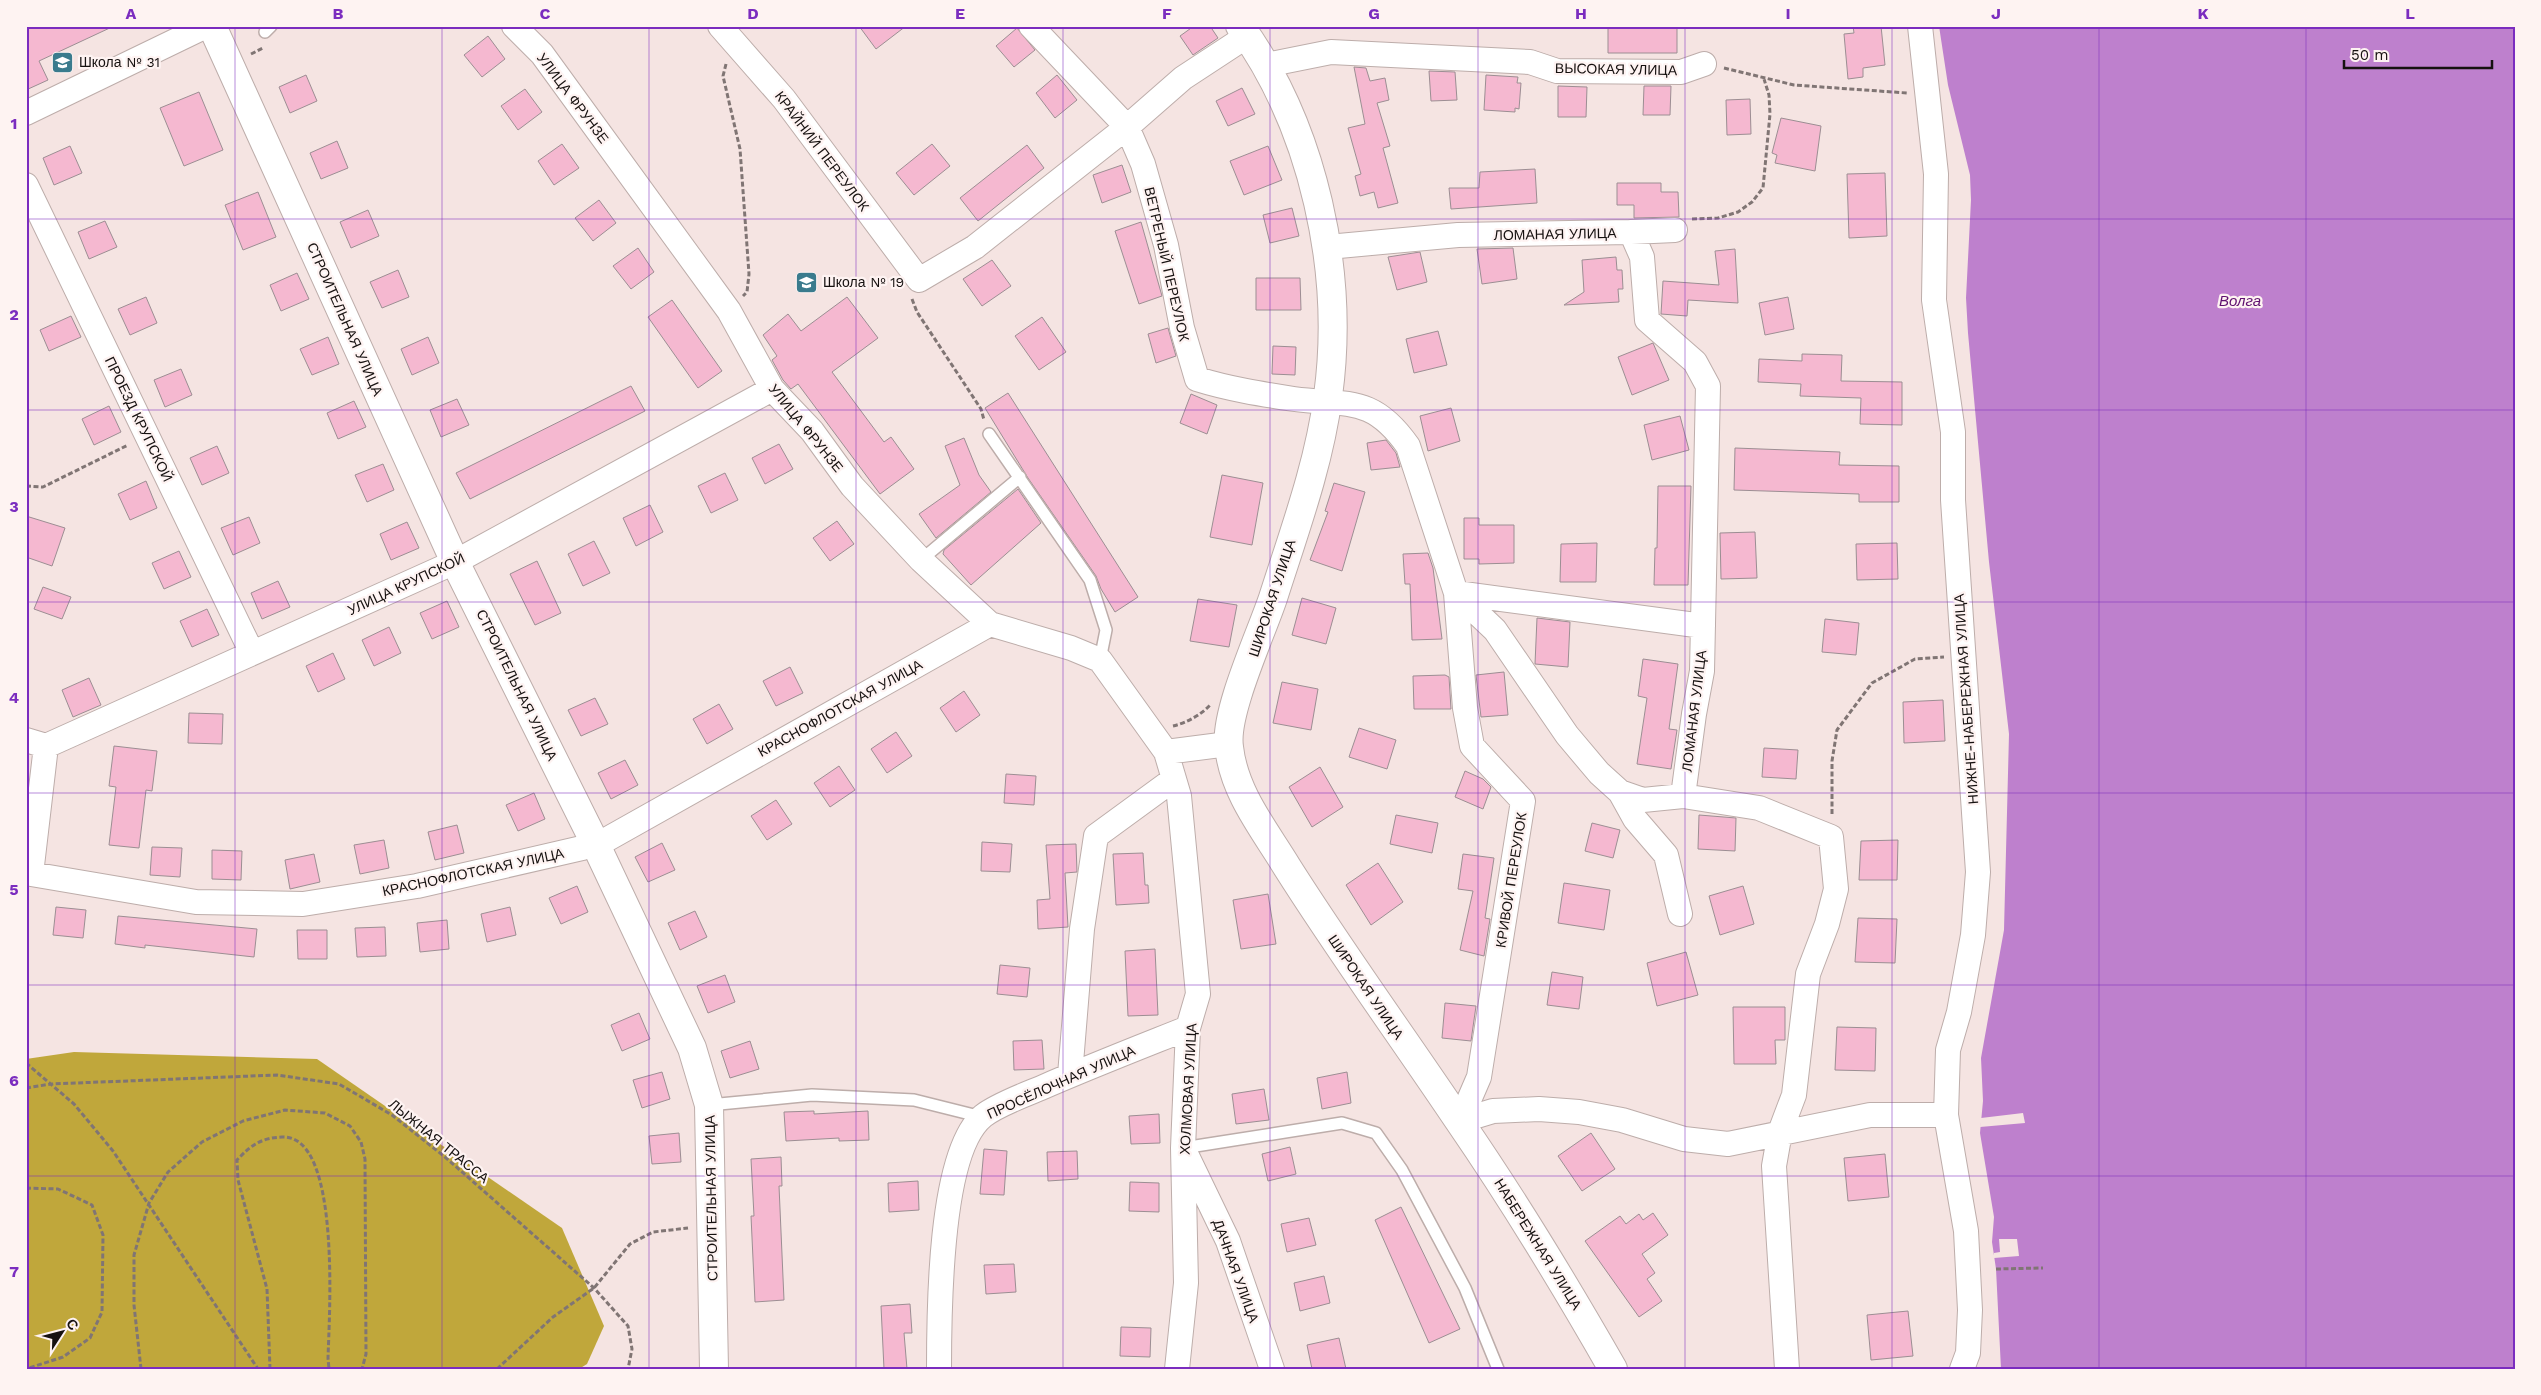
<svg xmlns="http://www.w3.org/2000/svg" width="2541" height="1395" viewBox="0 0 2541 1395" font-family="'Work Sans',sans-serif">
  <rect width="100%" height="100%" fill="#f5e4e2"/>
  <path fill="#c0a73b" d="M74,1052L317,1059L562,1228L604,1326L587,1364L579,1369H26V1059Z"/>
  <path fill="#be80cd" d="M1939,26H2515V1369H2001L1996,1269L1992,1242L1994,1217L1980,1133L1983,1101L1981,1058L2004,930L2009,734L1989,562L1968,333L1966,298L1971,200L1970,175L1948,85Z"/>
  <path fill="#f5e4e2" d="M2023,1113L2025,1123L1980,1127L1981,1118Z
    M1999,1239H2017L2019,1256L1994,1258V1253L2000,1252Z"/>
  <path fill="#f5b8d0" stroke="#9c8e93" d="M26,26H114L39,61L48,80L26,90Z
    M859,26H906L876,49Z
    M1194,26H1210L1218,38L1193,55L1180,36Z
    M1608,26H1677V53H1608Z
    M1853,26H1881L1885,65L1863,68V77L1848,79L1844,34L1854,33Z
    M1017,28L1035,50L1014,67L996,46Z
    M488,36L505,59L482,77L464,55Z
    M1354,67L1366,68L1370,81L1385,78L1389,100L1377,103L1390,146L1383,148L1398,203L1378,208L1374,192L1360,196L1355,176L1361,174L1348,128L1365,124Z
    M1429,71L1455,72L1457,100L1431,101Z
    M306,75L317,101L290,113L279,87Z
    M1057,75L1077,100L1055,118L1036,93Z
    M1486,75L1518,77L1517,83H1521L1519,109L1515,108V112L1484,110Z
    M1558,86L1587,87L1586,117H1558Z
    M1644,86H1671L1670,115H1643Z
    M1242,88L1255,114L1228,126L1216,101Z
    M525,89L542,112L518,130L501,106Z
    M199,92L223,150L184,166L160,108Z
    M1750,99L1751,134L1727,135L1726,100Z
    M1781,118L1821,126L1815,171L1775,163L1777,155L1772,153Z
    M337,141L348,168L321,179L310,153Z
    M562,144L579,168L554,185L538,161Z
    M932,144L950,166L914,195L896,173Z
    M1027,145L1044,168L978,221L960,198Z
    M70,146L82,173L54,185L43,158Z
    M1268,146L1282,180L1244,195L1230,161Z
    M1122,165L1131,192L1102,203L1093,175Z
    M1535,169L1537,203L1451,209L1449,188H1479L1480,172Z
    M1885,173L1887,236L1849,238L1847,174Z
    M1617,183H1661V192H1678L1679,217L1634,218V205H1617Z
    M258,192L276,237L243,250L225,205Z
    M599,200L616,223L593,241L575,218Z
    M1292,208L1299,236L1270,243L1263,215Z
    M368,210L379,236L351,248L340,222Z
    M105,221L117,247L89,259L78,232Z
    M1141,222L1162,296L1139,304L1115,231Z
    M638,248L654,272L631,289L613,266Z
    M1513,248L1517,279L1482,284L1477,249Z
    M1735,249L1738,303L1688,300L1687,316L1661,314L1663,281L1719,285L1715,251Z
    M1420,252L1427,282L1397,290L1388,257Z
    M1616,257L1617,270H1622L1623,289H1618L1619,302L1564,305L1584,292L1582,260Z
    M992,260L1011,286L982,306L963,279Z
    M398,270L409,297L382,308L370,282Z
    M297,273L309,299L281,311L270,285Z
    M1256,278H1300L1301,310H1256Z
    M146,297L157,323L130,335L118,309Z
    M847,297L878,338L832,372L884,442L891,437L914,469L880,494L798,384L791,389L783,380L772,360L777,356L763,335L788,314L801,331Z
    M1788,297L1794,329L1765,335L1759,303Z
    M672,300L722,371L698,388L648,317Z
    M71,316L81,337L49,351L40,330Z
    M1042,317L1066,352L1039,370L1015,336Z
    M1168,328L1176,356L1156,363L1148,334Z
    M1438,331L1447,365L1414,373L1406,339Z
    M328,337L339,364L312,375L300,349Z
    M428,337L439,363L412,375L401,349Z
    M1653,343L1669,380L1632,395L1618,357Z
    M1273,346L1296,347L1295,375L1272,374Z
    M1802,354L1842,355L1841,381L1902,382V425L1860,424L1861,398L1800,396L1801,384L1758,382L1759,359L1802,361Z
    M181,369L192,395L165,407L154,380Z
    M631,386L645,411L470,499L456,473Z
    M1008,393L1138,597L1115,612L1101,589L1096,576L1028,478L985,408Z
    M1191,394L1217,405L1207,434L1180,423Z
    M457,399L469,425L441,437L430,410Z
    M354,401L366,427L338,439L327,413Z
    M109,406L121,432L94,445L82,419Z
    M1451,408L1460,441L1428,451L1420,416Z
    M1680,416L1689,450L1652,460L1644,425Z
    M964,438L979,475L991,492L936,538L919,514L960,485L945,446Z
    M1386,440L1396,453L1400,467L1371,470L1367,443Z
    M779,444L793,469L765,484L752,458Z
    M217,446L229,473L202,485L190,458Z
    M1735,448L1840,452L1839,465L1899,466V502H1859V494L1734,490Z
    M383,464L394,490L367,502L355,475Z
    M725,473L738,500L711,513L698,486Z
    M1222,475L1263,483L1252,545L1210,537Z
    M146,481L157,508L130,520L118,494Z
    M1334,483L1365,492L1342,571L1310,560L1328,512L1325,511Z
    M1658,486H1691L1688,585H1654L1655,548H1657Z
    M1018,489L1041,523L971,585L943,554L944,550Z
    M650,505L663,532L636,546L623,518Z
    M26,516L65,528L52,566L26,557Z
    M249,517L260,543L233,555L221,528Z
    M1464,518H1479V525H1514V563L1479,564V559H1464Z
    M837,521L854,544L830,561L813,538Z
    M407,522L419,548L391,560L380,534Z
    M1755,532L1757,578L1721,579L1720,533Z
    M594,541L610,573L583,586L568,554Z
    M1597,543L1596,582H1560L1561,544Z
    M1897,543L1898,579L1857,580L1856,544Z
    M179,551L191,577L164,589L152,563Z
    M1428,553L1433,568L1442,639L1412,640L1410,584H1405L1403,554Z
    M537,561L561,613L535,625L510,574Z
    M278,581L290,607L262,619L251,593Z
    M43,587L71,597L62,619L34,609Z
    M1302,598L1336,608L1326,644L1292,635Z
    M1198,599L1237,605L1229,647L1190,641Z
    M447,601L459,627L432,639L420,613Z
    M207,609L219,635L192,647L180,621Z
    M1537,618L1570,622L1568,667L1535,664Z
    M1825,619L1859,623L1856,655L1822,652Z
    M389,627L401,653L374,666L362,640Z
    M333,653L345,679L318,692L306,666Z
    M1643,659L1678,664L1669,729L1677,730L1671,769L1637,764L1647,698L1638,696Z
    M790,667L803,693L776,706L763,681Z
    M1504,672L1508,715L1481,717L1476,675Z
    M1445,675L1449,677L1451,709H1414L1413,676Z
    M89,678L101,705L73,717L62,690Z
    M1282,682L1318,689L1311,730L1273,723Z
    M964,691L980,715L956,732L940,708Z
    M595,698L608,724L581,736L568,710Z
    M1943,700L1945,741L1904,743L1903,702Z
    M719,704L733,729L707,744L693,719Z
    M189,713L223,714L222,744L188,743Z
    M1359,728L1396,740L1387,769L1349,757Z
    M896,732L912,756L887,773L871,749Z
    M114,746L157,751L152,791L146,790L139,848L109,845L116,787L109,786Z
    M1764,748L1798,750L1796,779L1762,777Z
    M625,760L638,785L611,799L598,773Z
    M839,766L855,790L830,807L814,783Z
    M1320,767L1343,807L1312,827L1289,787Z
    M1465,771L1483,779L1491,787L1483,809L1455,797Z
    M1006,774L1036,776L1034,805L1004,803Z
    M534,793L545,819L518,831L506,805Z
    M776,800L792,824L767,840L751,816Z
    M1396,815L1438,823L1432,853L1390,844Z
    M1699,815L1736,818L1735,851L1698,849Z
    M1592,823L1620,830L1613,858L1585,851Z
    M457,825L464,853L435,860L428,832Z
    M384,840L389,868L360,874L354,845Z
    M1898,840L1897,880H1859L1861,841Z
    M982,842L1012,844L1010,872L981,871Z
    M662,843L675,870L648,882L635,857Z
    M1076,844L1077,872L1065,873L1068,927L1038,929L1037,900L1050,899L1046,845Z
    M152,847L182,848L180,877L150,875Z
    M212,850L242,851L241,880L212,879Z
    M1143,853L1145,885H1148L1149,903L1116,905L1113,854Z
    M314,854L320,882L290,889L285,860Z
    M1463,854L1494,858L1485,918L1490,919L1484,956L1460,950L1473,891L1458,889Z
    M1378,863L1403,902L1371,925L1346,885Z
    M1564,883L1610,890L1604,930L1558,923Z
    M577,886L588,912L561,924L549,898Z
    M1743,886L1754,924L1720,935L1709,896Z
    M1268,894L1276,944L1241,949L1233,900Z
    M56,907L86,910L83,938L53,935Z
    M510,907L516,935L487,942L481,914Z
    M695,911L707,937L680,950L668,923Z
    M118,916L257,929L254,957L145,945V948L115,944Z
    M1858,918L1897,919L1895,963L1855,962Z
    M447,920L449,949L420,952L417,923Z
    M385,927L386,956L357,957L355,928Z
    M297,930H327V959H298Z
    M1155,949L1158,1015L1128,1016L1125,951Z
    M1686,952L1698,995L1657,1006L1647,963Z
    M1000,965L1030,968L1027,997L997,994Z
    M1552,972L1583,977L1579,1009L1547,1005Z
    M725,975L735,1002L708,1013L697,986Z
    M1445,1003L1476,1006L1471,1041L1442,1038Z
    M1733,1007H1785V1040H1775L1776,1064H1734Z
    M639,1013L650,1039L622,1051L611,1025Z
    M1837,1027L1876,1028L1875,1071L1835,1070Z
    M1042,1040L1044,1069L1014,1070L1013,1041Z
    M750,1041L759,1069L730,1078L721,1051Z
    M662,1072L670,1099L642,1108L633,1080Z
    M1347,1072L1351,1103L1322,1109L1317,1078Z
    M1264,1089L1269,1120L1236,1124L1232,1094Z
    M814,1111V1114L868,1111L869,1140L839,1141V1138L786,1141L784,1112Z
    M1159,1114L1160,1143L1131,1144L1129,1116Z
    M679,1133L681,1162L652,1164L649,1136Z
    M1591,1133L1615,1169L1582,1191L1558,1156Z
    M1290,1147L1296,1174L1268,1181L1262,1154Z
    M984,1149L1007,1151L1004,1195L980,1194Z
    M1077,1151L1078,1179L1048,1181L1047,1152Z
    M1885,1154L1889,1197L1848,1201L1844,1158Z
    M781,1157L782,1186H779L784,1300L755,1302L751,1216H754L751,1159Z
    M918,1181L919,1210L889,1212L888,1183Z
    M1130,1182L1159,1183V1212L1129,1211Z
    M1401,1207L1460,1329L1429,1343L1375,1220Z
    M1653,1213L1668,1235L1642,1254L1655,1273L1647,1279L1662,1301L1639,1317L1585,1241L1620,1216L1626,1224L1639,1214L1643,1220Z
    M1309,1218L1316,1245L1287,1252L1281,1224Z
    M1014,1264L1016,1292L986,1294L984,1265Z
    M1324,1276L1330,1303L1300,1311L1294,1283Z
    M910,1304L912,1333H904L907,1369H884L881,1306Z
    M1908,1311L1913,1356L1871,1360L1867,1315Z
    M1121,1327L1151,1328L1150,1357L1120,1356Z
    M1339,1338L1346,1369H1312L1307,1345Z"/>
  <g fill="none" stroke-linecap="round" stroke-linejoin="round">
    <defs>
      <path id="lane" d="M265,32L271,26
        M989,434L1090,580L1106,630L1100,660
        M921,560L1020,477
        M709,1105L812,1095L914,1100L982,1117
        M1183,1148L1342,1123L1376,1133L1402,1170L1465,1288L1498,1369"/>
      <path id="street" d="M514,26L542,54L729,311L772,389L812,431L852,486L921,560L990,624L1071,648L1100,660L1166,752L1179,796L1198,994L1188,1028L1183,1148L1186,1283L1177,1369
        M720,26L784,99L919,280L975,247L1127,127L1183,78L1247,36
        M1031,26L1127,127L1143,164L1166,245L1182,328L1197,379C1229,389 1261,394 1294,399C1348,406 1372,395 1408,446L1456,593L1465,708L1472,746L1523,801L1479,1077L1460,1121
        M1920,26L1936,174L1934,300L1953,432V500L1978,872L1973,935L1959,1012L1948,1050L1946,1115L1966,1231L1970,1310L1968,1353L1962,1369
        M1266,65L1331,52L1530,62L1557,71L1681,72L1704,64
        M26,113L206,26
        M26,185L252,653
        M1631,232L1675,230
        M1328,247L1458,235L1631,232L1642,257L1647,320L1695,362L1708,386L1702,671L1694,714L1683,796
        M1456,593L1495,630L1567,735L1599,773L1620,792L1635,819L1666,855L1680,914
        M1456,593L1703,626
        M26,740L46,746L455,562L772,389
        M46,746L31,874L196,902L303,904L417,886L582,848L604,841L990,624
        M1166,752L1228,744
        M1620,792L1643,800L1683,796L1759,808L1831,837L1836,889L1827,924L1808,974L1794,1095L1780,1132L1774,1166L1787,1369
        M1070,1075L1082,929L1096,836L1174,779
        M1460,1121L1493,1111L1539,1109L1579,1112L1622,1120L1684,1139L1728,1144L1870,1115H1946
        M1186,1154L1228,1241L1272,1369
        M939,1369C939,1313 939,1152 983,1116C997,1105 1024,1095 1041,1088C1089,1067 1138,1048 1188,1028"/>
      <path id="secondary" d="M212,26L455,562L595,843L692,1048L709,1105L714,1369
        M1240,26C1314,128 1345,272 1328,396C1319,465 1294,532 1273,598C1261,634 1224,713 1229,747C1234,793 1264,829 1287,867C1342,954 1402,1036 1459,1121C1514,1201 1565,1285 1613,1369"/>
    </defs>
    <use href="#lane" stroke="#bdadaa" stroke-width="14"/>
    <use href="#street" stroke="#bdadaa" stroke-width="26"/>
    <use href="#secondary" stroke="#bdadaa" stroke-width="30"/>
    <path stroke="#807574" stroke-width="3" stroke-dasharray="5 2.5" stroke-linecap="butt" d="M251,54L263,48
      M726,64L723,76L740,149L749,274L747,292L743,296
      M1724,68L1794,85L1907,93
      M1692,219L1718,218L1738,212L1752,202L1763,188L1770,114L1769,95L1764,79
      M912,299L917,312L981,409L984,420
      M26,486L43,487L128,445
      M1173,726C1186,723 1201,715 1210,705
      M1832,814V761L1837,730L1872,683L1915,659L1944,657
      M26,1063L74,1104L113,1151L258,1369
      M26,1088L51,1084L277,1075L339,1084L392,1115L445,1157L594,1288L628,1326L632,1349L628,1369
      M26,1188L58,1189L92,1205L103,1235L102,1312L90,1338L63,1357L26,1369
      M1996,1269L2043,1268
      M141,1369L134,1305V1255L149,1203L168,1172L202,1142L243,1121L285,1110L325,1113L350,1126L361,1142L365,1159L366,1354L362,1369
      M270,1369L267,1289L238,1180L237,1160C251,1145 261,1138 282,1137C342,1134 329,1319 328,1358L329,1369
      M497,1369L553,1317L594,1288L630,1244L653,1232L688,1228"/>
    <use href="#lane" stroke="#fff" stroke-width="11"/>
    <use href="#street" stroke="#fff" stroke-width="24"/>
    <use href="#secondary" stroke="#fff" stroke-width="28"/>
  </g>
  <path fill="none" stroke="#7b2cbf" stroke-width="1" stroke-opacity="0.55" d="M235,26V1369M442,26V1369M649,26V1369M856,26V1369M1063,26V1369M1270,26V1369M1478,26V1369M1685,26V1369M1892,26V1369M2099,26V1369M2306,26V1369M26,219H2515M26,410H2515M26,602H2515M26,793H2515M26,985H2515M26,1176H2515"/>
  <defs>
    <symbol id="school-square" viewBox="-11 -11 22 22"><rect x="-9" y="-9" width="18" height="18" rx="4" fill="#3a7b8d" stroke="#fef3f2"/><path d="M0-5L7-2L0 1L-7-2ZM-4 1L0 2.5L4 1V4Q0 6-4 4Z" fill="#fff"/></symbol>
  </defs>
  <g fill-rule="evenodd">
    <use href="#school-square" x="50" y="50" width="25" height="25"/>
    <use href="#school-square" x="794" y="270" width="25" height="25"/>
  </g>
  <g text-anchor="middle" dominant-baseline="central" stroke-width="4.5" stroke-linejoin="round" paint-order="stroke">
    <g font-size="14" fill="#161110" stroke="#fef3f2" text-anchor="start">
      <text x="79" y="62">Школа № 31</text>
      <text x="823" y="282">Школа № 19</text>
    </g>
    <g font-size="14" fill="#161110" stroke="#fef3f2">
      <text transform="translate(1616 69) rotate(1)">ВЫСОКАЯ УЛИЦА</text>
      <text transform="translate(573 98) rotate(53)">УЛИЦА ФРУНЗЕ</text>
      <text transform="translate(822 151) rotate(53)">КРАЙНИЙ ПЕРЕУЛОК</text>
      <text transform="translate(1555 234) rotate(-1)">ЛОМАНАЯ УЛИЦА</text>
      <text transform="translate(1167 264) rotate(77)">ВЕТРЕНЫЙ ПЕРЕУЛОК</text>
      <text transform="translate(345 319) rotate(66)">СТРОИТЕЛЬНАЯ УЛИЦА</text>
      <text transform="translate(139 419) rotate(64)">ПРОЕЗД КРУПСКОЙ</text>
      <text transform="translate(806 428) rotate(51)">УЛИЦА ФРУНЗЕ</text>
      <text transform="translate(406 584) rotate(-25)">УЛИЦА КРУПСКОЙ</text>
      <text transform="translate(1272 598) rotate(-72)">ШИРОКАЯ УЛИЦА</text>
      <text transform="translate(517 685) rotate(64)">СТРОИТЕЛЬНАЯ УЛИЦА</text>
      <text transform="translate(1966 699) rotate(-94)">НИЖНЕ-НАБЕРЕЖНАЯ УЛИЦА</text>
      <text transform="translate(840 708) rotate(-29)">КРАСНОФЛОТСКАЯ УЛИЦА</text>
      <text transform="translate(1694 711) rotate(-83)">ЛОМАНАЯ УЛИЦА</text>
      <text transform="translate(473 872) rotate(-12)">КРАСНОФЛОТСКАЯ УЛИЦА</text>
      <text transform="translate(1511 880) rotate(-81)">КРИВОЙ ПЕРЕУЛОК</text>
      <text transform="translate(1366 987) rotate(56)">ШИРОКАЯ УЛИЦА</text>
      <text transform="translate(1061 1082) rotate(-24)">ПРОСЁЛОЧНАЯ УЛИЦА</text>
      <text transform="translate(1188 1089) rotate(-87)">ХОЛМОВАЯ УЛИЦА</text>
      <text transform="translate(439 1141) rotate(39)">ЛЫЖНАЯ ТРАССА</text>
      <text transform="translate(711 1198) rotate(-91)">СТРОИТЕЛЬНАЯ УЛИЦА</text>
      <text transform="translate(1538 1244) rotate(58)">НАБЕРЕЖНАЯ УЛИЦА</text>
      <text transform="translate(1236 1271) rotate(70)">ДАЧНАЯ УЛИЦА</text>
    </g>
    <g font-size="15" font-style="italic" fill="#5f106f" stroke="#fef3f2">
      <text x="2240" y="301">Волга</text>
    </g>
  </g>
  <rect width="2541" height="1395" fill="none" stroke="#fef3f2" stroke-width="55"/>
  <g transform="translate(62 1332) rotate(54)" stroke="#fef3f2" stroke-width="4" paint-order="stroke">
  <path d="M0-4L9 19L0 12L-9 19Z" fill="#161110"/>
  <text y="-8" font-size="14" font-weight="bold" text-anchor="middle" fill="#161110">С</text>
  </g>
  <path d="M2344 60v8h148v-8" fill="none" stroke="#161110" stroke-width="2.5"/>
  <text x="2351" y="60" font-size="15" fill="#161110" stroke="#fef3f2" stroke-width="4" paint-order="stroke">50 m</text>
  <rect x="28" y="28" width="2486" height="1340" fill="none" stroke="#7b2cbf" stroke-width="2"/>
  <g font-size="16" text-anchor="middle" font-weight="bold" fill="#7b2cbf">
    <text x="131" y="19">A</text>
    <text x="338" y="19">B</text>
    <text x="545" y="19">C</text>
    <text x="753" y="19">D</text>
    <text x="960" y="19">E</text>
    <text x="1167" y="19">F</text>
    <text x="1374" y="19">G</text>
    <text x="1581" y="19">H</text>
    <text x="1788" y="19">I</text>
    <text x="1996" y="19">J</text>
    <text x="2203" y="19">K</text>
    <text x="2410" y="19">L</text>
    <text x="14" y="129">1</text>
    <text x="14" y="320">2</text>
    <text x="14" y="512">3</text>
    <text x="14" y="703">4</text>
    <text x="14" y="895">5</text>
    <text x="14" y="1086">6</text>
    <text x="14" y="1277">7</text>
  </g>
</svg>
